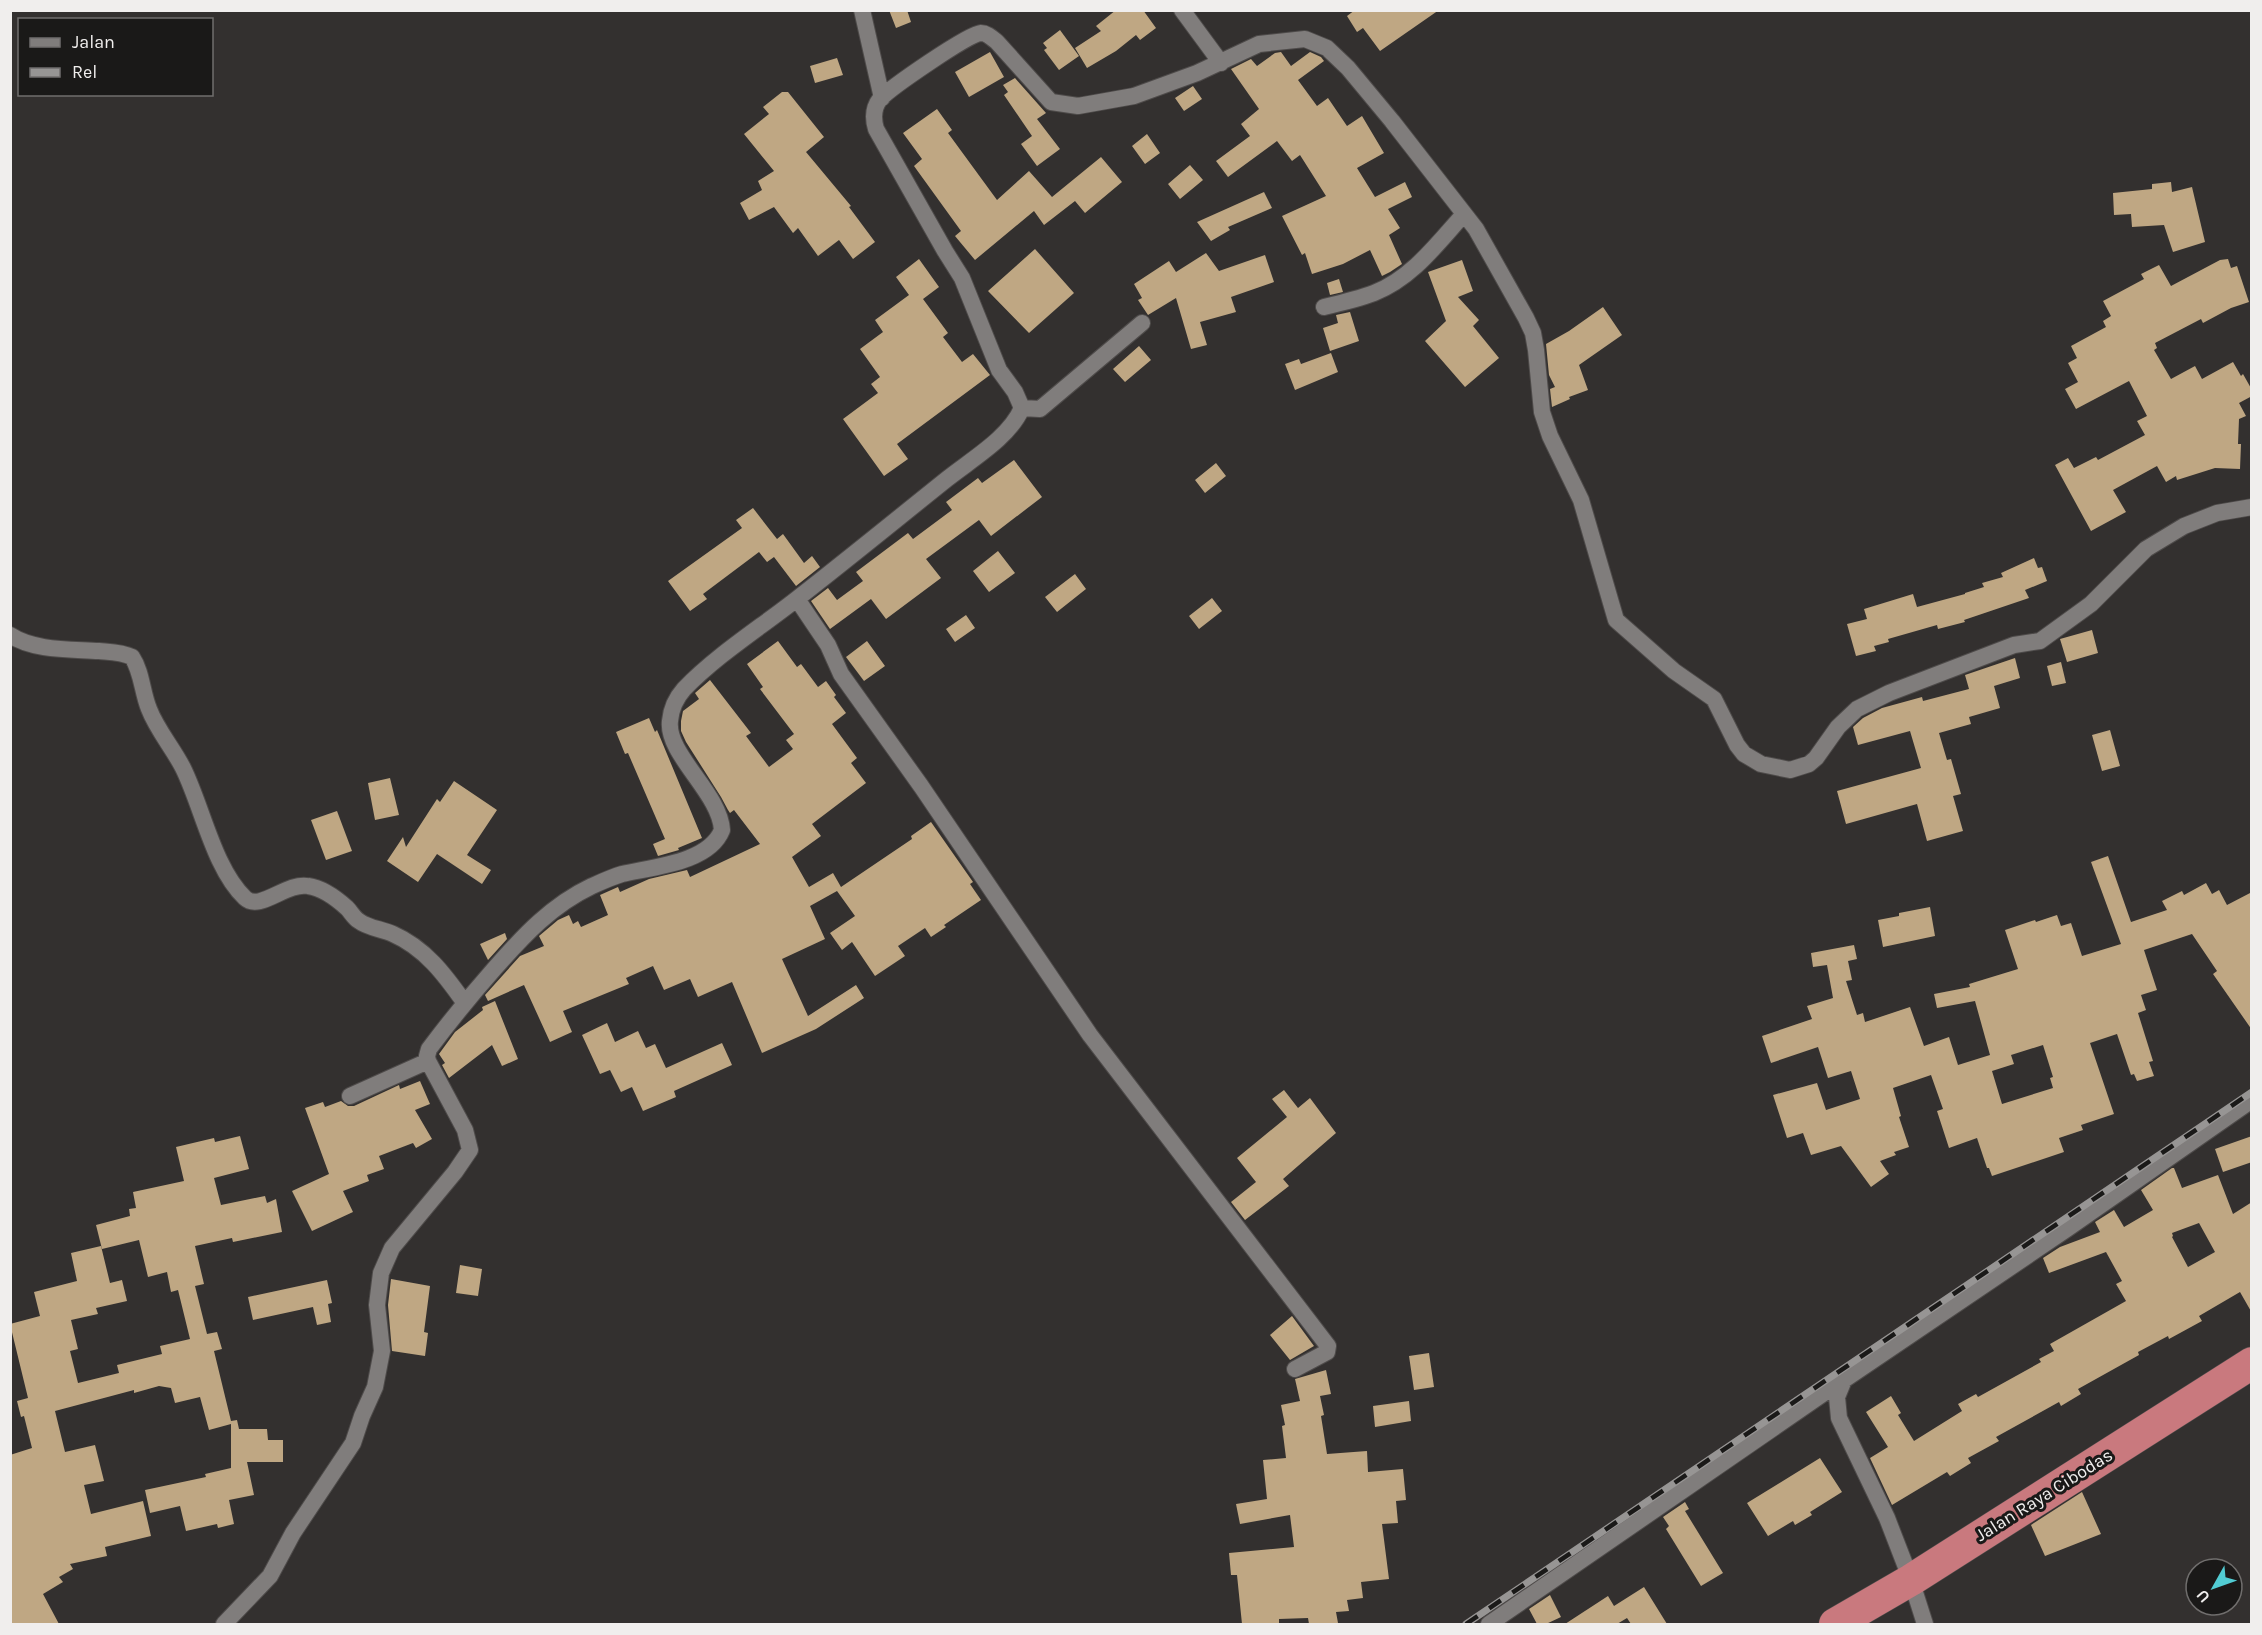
<svg xmlns="http://www.w3.org/2000/svg" width="2262" height="1635" viewBox="0 0 2262 1635" font-family="Karla,sans-serif">
  <rect width="100%" height="100%" fill="#33302f"/>
  <path fill="#bfa783" fill-rule="evenodd" d="M889,10H907L911,22L896,28Z
    M1116,10H1143L1156,28L1140,40L1136,35L1116,51L1087,68L1075,48L1101,31L1096,26Z
    M1355,10H1439L1380,51L1363,28L1357,32L1347,16Z
    M1060,30L1079,56L1059,70L1044,50L1047,48L1043,43Z
    M990,52L1004,77L969,97L955,72Z
    M1281,52L1291,66L1310,52L1321,57L1324,61L1298,80L1317,106L1328,98L1347,126L1362,116L1384,153L1357,168L1375,197L1405,182L1412,197L1388,209L1400,228L1389,235L1402,264L1390,272L1382,276L1370,250L1343,264L1312,274L1305,253L1302,255L1282,216L1326,196L1300,155L1292,161L1277,141L1228,177L1216,161L1250,136L1241,124L1259,109L1231,69L1251,59L1257,66L1275,53Z
    M837,58L843,75L815,83L810,66Z
    M1015,78L1046,113L1037,119L1060,149L1037,166L1021,144L1032,136L1004,95L1008,92L1003,85Z
    M1193,86L1202,99L1184,111L1175,98Z
    M782,92H788L824,137L806,152L851,206L849,207L875,242L853,259L839,240L818,256L798,228L793,233L774,207L749,220L740,203L762,190L758,181L774,171L744,134L769,114L763,107Z
    M937,109L952,130L948,133L997,200L1029,171L1052,197L1101,157L1122,182L1085,213L1075,201L1044,225L1034,211L975,260L955,236L961,231L914,166L922,159L903,133Z
    M1147,134L1160,153L1145,164L1132,146Z
    M1190,165L1203,180L1180,199L1168,184Z
    M2171,182L2172,192L2192,187L2205,242L2173,252L2164,225L2132,227L2131,214L2114,215L2113,193L2152,189V184Z
    M1264,192L1272,208L1228,227L1230,230L1211,241L1197,222Z
    M1035,249L1074,293L1029,333L988,291Z
    M1206,253L1219,271L1265,255L1274,282L1231,297L1236,312L1200,322L1207,345L1191,349L1176,298L1148,315L1138,300L1142,298L1134,284L1169,261L1176,272Z
    M919,259L939,287L923,299L948,333L943,337L962,362L973,354L990,375L897,444L908,459L884,476L843,419L878,393L871,384L880,377L860,349L883,332L875,320L909,295L896,277Z
    M2228,259L2231,268L2237,266L2249,302L2231,308L2203,323L2201,319L2155,343L2157,348L2154,350L2171,379L2195,366L2202,379L2233,362L2241,376L2243,374L2252,390V396L2239,403L2246,416L2239,419L2238,444H2241L2240,469L2215,468L2177,480L2176,476L2166,482L2157,466L2113,490L2126,512L2091,531L2055,465L2068,458L2074,468L2096,457L2098,460L2145,435L2137,421L2147,416L2129,381L2076,409L2065,389L2078,382L2068,363L2077,358L2071,346L2106,327L2103,321L2111,316L2103,301L2144,279L2141,274L2159,265L2171,286L2220,260Z
    M1462,260L1473,291L1458,297L1479,320L1473,326L1499,358L1465,387L1425,341L1446,321L1428,272Z
    M1339,279L1343,292L1330,295L1327,283Z
    M1603,307L1622,335L1579,365L1588,390L1569,397L1570,399L1552,407L1550,389L1555,387L1549,375L1546,344L1569,331Z
    M1350,312L1359,341L1330,351L1323,328L1338,323L1336,315Z
    M1139,346L1151,360L1125,382L1113,369Z
    M1331,353L1338,372L1295,390L1285,364L1299,359L1301,364Z
    M1014,460L1042,497L991,536L979,520L926,559L941,578L886,619L871,599L830,629L811,601L828,588L837,600L863,581L856,572L908,533L913,539L952,510L946,502L978,478L982,483Z
    M1216,463L1226,476L1205,493L1195,480Z
    M753,508L777,539L783,534L804,563L812,556L820,567L796,586L774,557L767,562L759,552L703,594L707,599L690,611L668,581L742,528L736,520Z
    M998,551L1015,573L989,592L973,571Z
    M2034,558L2038,568L2042,567L2047,581L2025,590L2029,598L1964,620L1965,622L1938,629L1937,625L1888,639L1889,642L1874,646L1876,651L1856,656L1847,624L1867,619L1864,609L1913,594L1917,607L1965,594V593L1984,587L1982,583L2003,577L2001,573Z
    M1075,574L1086,589L1057,612L1045,597Z
    M1212,598L1222,611L1199,629L1189,616Z
    M966,615L975,628L955,642L946,629Z
    M2092,630L2098,653L2067,662L2060,639Z
    M778,641L797,667L801,664L818,687L826,681L836,695L834,697L846,713L832,724L857,758L851,763L866,783L812,824L821,836L792,857L809,887L833,873L841,887L912,839L911,836L931,822L973,882L970,884L981,900L944,925L946,927L931,937L925,928L898,946L905,956L875,976L852,942L842,950L830,933L855,916L837,891L810,906L825,939L782,959L808,1016L856,985L864,998L816,1029L762,1053L732,982L698,997L690,979L664,990L653,966L626,978L629,984L563,1011L572,1032L550,1042L524,985L488,1001L485,995L520,956L544,946L539,936L558,920L569,915L573,924L578,921L581,927L608,915L600,895L618,887L620,892L649,879L687,870L690,877L760,844L734,810L730,813L728,810L721,797L686,742L681,731V721L683,711L699,699L695,693L710,680L751,733L746,736L769,767L793,749L786,740L794,734L760,689L763,687L747,664Z
    M867,641L885,666L864,681L846,657Z
    M2015,658L2020,678L1994,686L2000,708L1969,717L1971,724L1939,733L1947,760L1951,759L1961,794L1953,796L1963,831L1927,841L1917,804L1846,824L1837,791L1921,768L1910,731L1858,745L1853,727L1863,718L1882,708L1922,697L1923,701L1969,689L1965,675Z
    M2061,662L2066,683L2052,686L2047,666Z
    M649,718L655,732L657,730L702,838L678,848L679,850L658,856L653,844L665,839L628,753L625,754L616,732Z
    M2110,730L2120,766L2102,771L2092,735Z
    M390,778L399,815L375,820L368,783Z
    M454,781L497,810L467,855L491,870L482,884L437,854L418,882L387,861L403,837L406,847L437,799L440,802Z
    M337,811L352,851L326,860L311,820Z
    M2108,856L2131,922L2167,910L2162,901L2182,891L2184,895L2206,883L2212,894L2219,890L2227,905L2252,892V1030L2213,974L2217,971L2192,934L2144,950L2157,990L2141,995L2146,1010L2138,1013L2153,1061L2149,1062L2154,1076L2137,1081L2134,1074L2131,1075L2117,1034L2090,1043L2114,1114L2081,1125L2083,1130L2059,1138L2064,1152L1992,1176L1989,1168H1987L1977,1138L1949,1148L1937,1111L1943,1109L1931,1075L1893,1088L1901,1116L1899,1117L1909,1147L1894,1152L1896,1155L1880,1161L1889,1174L1871,1187L1841,1146L1811,1155L1803,1133L1787,1138L1773,1095L1817,1083L1826,1110L1860,1099L1851,1071L1828,1078L1818,1047L1771,1063L1762,1036L1812,1019L1807,1006L1833,998L1827,965L1813,967L1811,953L1854,945L1857,959L1848,961L1852,980L1846,981L1857,1015L1863,1013L1865,1022L1910,1007L1924,1046L1949,1037L1958,1065L1990,1055L1975,1001L1937,1008L1934,994L1970,987L1969,984L2018,969L2005,930L2035,920L2036,922L2057,915L2061,926L2071,923L2082,956L2121,944L2091,862ZM2043,1045L2053,1077L2050,1078L2053,1088L2002,1104L1992,1071L2014,1064L2011,1055Z
    M1930,907L1935,936L1883,947L1878,920L1899,916V913Z
    M505,933L507,939L488,960L480,944Z
    M495,1001L518,1059L502,1066L492,1045L449,1078L442,1065L445,1063L439,1054L455,1032L483,1010L482,1007Z
    M607,1023L615,1042L638,1031L646,1048L655,1044L666,1068L722,1043L732,1065L674,1091L676,1097L643,1111L632,1087L621,1092L610,1070L600,1074L582,1035Z
    M420,1081L430,1104L415,1110L432,1139L416,1148L413,1143L379,1156L384,1169L367,1175L369,1181L343,1191L353,1212L312,1231L292,1191L329,1174L305,1108L323,1102L325,1107L341,1101L348,1106H354L399,1085L400,1089Z
    M1284,1090L1298,1108L1310,1098L1336,1133L1283,1179L1289,1186L1245,1220L1231,1202L1256,1182L1237,1158L1287,1117L1272,1099Z
    M240,1136L249,1169L214,1178L221,1205L265,1196L267,1203L276,1199L282,1232L233,1242L232,1238L195,1246L204,1284L195,1286L207,1334L217,1332L222,1349L214,1351L231,1421L237,1420L239,1429H267L268,1440H283V1462H247L254,1495L229,1500L234,1524L218,1528L217,1524L186,1531L180,1506L150,1513L145,1490L206,1477L205,1474L231,1468V1424L209,1430L200,1397L175,1403L171,1388L159,1386L134,1393V1390L55,1411L65,1452L95,1445L104,1481L84,1485L91,1514L143,1501L151,1536L105,1547L107,1556L70,1564L73,1569L59,1577L63,1582L43,1594L59,1624H10V1455L32,1448L24,1416L21,1417L17,1401L28,1398L10,1324L40,1316L34,1292L77,1281L71,1253L101,1246L110,1283L122,1280L127,1301L96,1308L98,1314L71,1320L78,1349L70,1351L78,1383L119,1373L117,1365L162,1354L160,1346L190,1339L178,1290L171,1292L167,1272L148,1277L139,1240L102,1249L96,1225L130,1216L129,1209L136,1208L133,1192L184,1181L176,1147L214,1138L215,1142Z
    M2252,1136V1162L2223,1172L2215,1149Z
    M2172,1168H2174L2182,1188L2218,1175L2233,1214L2252,1202V1313L2240,1292L2199,1316L2202,1321L2169,1339L2168,1336L2138,1352L2139,1355L2078,1389L2081,1394L2061,1406L2059,1402L1996,1437L1999,1441L1968,1458L1971,1463L1950,1476L1947,1472L1892,1505L1870,1458L1888,1447L1866,1412L1891,1396L1901,1413L1898,1415L1914,1441L1962,1411L1958,1404L1976,1394L1978,1397L2041,1362L2039,1359L2054,1351L2050,1344L2126,1301L2116,1284L2122,1281L2106,1252L2049,1273L2043,1258L2060,1247L2100,1232L2095,1222L2114,1210L2124,1227L2153,1210L2141,1190ZM2199,1223L2215,1252L2188,1267L2172,1237L2173,1236L2172,1233Z
    M460,1265L482,1269L478,1296L456,1293Z
    M391,1279L430,1286L424,1332L428,1333L425,1356L392,1351L388,1305Z
    M327,1280L332,1303L328,1304L331,1322L317,1325L313,1307L253,1320L248,1297Z
    M1292,1316L1314,1346L1290,1360L1270,1335Z
    M1429,1353L1434,1387L1414,1390L1409,1356Z
    M1326,1370L1331,1394L1320,1396L1324,1415L1321,1416L1327,1454L1367,1451L1368,1472L1403,1469L1406,1500L1396,1501L1398,1523L1382,1524L1389,1579L1361,1582L1363,1598L1347,1600L1349,1611L1336,1612L1338,1623L1309,1624L1308,1618L1279,1619V1624H1242L1237,1575H1231L1229,1553L1294,1547L1290,1515L1240,1524L1236,1504L1267,1499L1263,1460L1286,1458L1282,1426L1285,1425L1281,1405L1300,1401L1295,1379Z
    M1409,1401L1411,1421L1375,1427L1373,1406Z
    M1820,1458L1842,1492L1810,1512L1812,1515L1795,1525L1793,1521L1768,1536L1747,1503Z
    M2082,1492L2101,1534L2045,1556L2031,1525Z
    M1685,1502L1689,1509L1685,1511L1723,1573L1701,1586L1666,1529L1669,1526L1663,1517Z
    M1644,1587L1667,1624H1631L1627,1618L1617,1624H1565L1608,1596L1614,1606Z
    M1550,1595L1561,1617L1546,1624H1537L1529,1609Z"/>
  <g fill="none" stroke-linecap="round" stroke-linejoin="round">
    <defs>
      <path id="street" d="M862,10L882,98
        M1182,10L1221,63
        M1324,307C1341,303 1358,299 1374,293C1412,278 1437,244 1464,214
        M1022,408L1040,409L1142,323
        M797,599L828,645L841,674L921,786L1090,1035L1328,1346L1327,1352L1295,1369
        M10,635C34,651 71,649 99,651C110,652 122,652 132,657C142,672 142,692 149,709C157,730 173,748 183,768C202,806 214,869 245,898C260,912 286,882 308,886C323,888 336,898 347,908C351,912 354,918 359,921C368,928 382,929 393,934C425,948 445,975 464,1002
        M350,1096L428,1061
        M224,1624L270,1576L293,1533L353,1443L362,1416L375,1387L382,1351L377,1305L381,1273L392,1248L455,1172L470,1150L465,1130L428,1061L427,1056L429,1049C450,1021 472,994 495,968C524,935 552,905 592,886C601,882 612,877 622,874C652,867 709,863 722,830C720,793 666,754 670,721C671,709 676,698 684,689C718,654 760,628 798,598C848,559 897,519 947,479C972,459 1009,438 1022,408L1015,392L999,370L962,278L945,251L876,129C873,119 873,108 880,99C890,88 968,34 981,33C987,33 992,38 997,42L1051,102L1078,106L1134,96L1197,73L1259,44L1305,39L1327,48L1348,68L1392,121L1476,229L1526,318L1533,333L1536,350L1542,412L1550,436L1581,500L1616,620L1674,671L1714,699L1737,745L1744,754L1761,764L1790,770L1809,764L1816,758L1838,727L1857,709L1889,693L2014,645L2040,641L2091,604L2146,549L2184,526L2217,513L2252,507
        M1489,1624L1843,1380
        M1925,1624L1911,1580L1887,1518L1839,1418L1837,1397L1844,1380L2067,1229L2252,1100"/>
      <path id="highway" d="M1835,1624L1911,1580L2252,1363"/>
    </defs>
    <use href="#street" stroke="#4e4b4a" stroke-width="18"/>
    <use href="#highway" stroke="#4e4b4a" stroke-width="33"/>
    <use href="#street" stroke="#807d7c" stroke-width="16"/>
    <use href="#highway" stroke="#c9797e" stroke-width="32"/>
    <defs>
      <path id="rail" d="M1466,1624L2252,1092"/>
    </defs>
    <use href="#rail" stroke="#979594" stroke-width="7"/>
    <use href="#rail" stroke="#1a1918" stroke-width="4.5" stroke-dasharray="14" stroke-linecap="butt"/>
  </g>
  <g text-anchor="middle" dominant-baseline="central" stroke-width="6" stroke-linejoin="round" paint-order="stroke">
    <g font-size="18" fill="#f0eeed" stroke="#1a1918">
      <text transform="translate(2044 1495) rotate(-32)">Jalan Raya Cibodas</text>
    </g>
  </g>
  <rect width="2262" height="1635" fill="none" stroke="#f0eeed" stroke-width="24"/>
  <rect x="18" y="18" width="195" height="78" fill="#1a1918" stroke="#706e6d" stroke-width="1.5"/>
  <rect x="30" y="38" width="30" height="9" fill="#807d7c" stroke="#706e6d" stroke-width="1.5"/>
  <text x="72" y="48" font-size="18" fill="#f0eeed">Jalan</text>
  <rect x="30" y="68" width="30" height="9" fill="#979594" stroke="#706e6d" stroke-width="1.5"/>
  <text x="72" y="78" font-size="18" fill="#f0eeed">Rel</text>
  <g transform="translate(2214 1587) rotate(230)"><circle r="28" fill="#1a1918" stroke="#706e6d" stroke-width="1.5"/>
  <path d="M0-4.5L10 22L0 15L-10 22Z" fill="#51ccd3"/>
  <text y="-9" font-size="16" font-weight="bold" text-anchor="middle" fill="#f0eeed">U</text>
  </g>
</svg>
